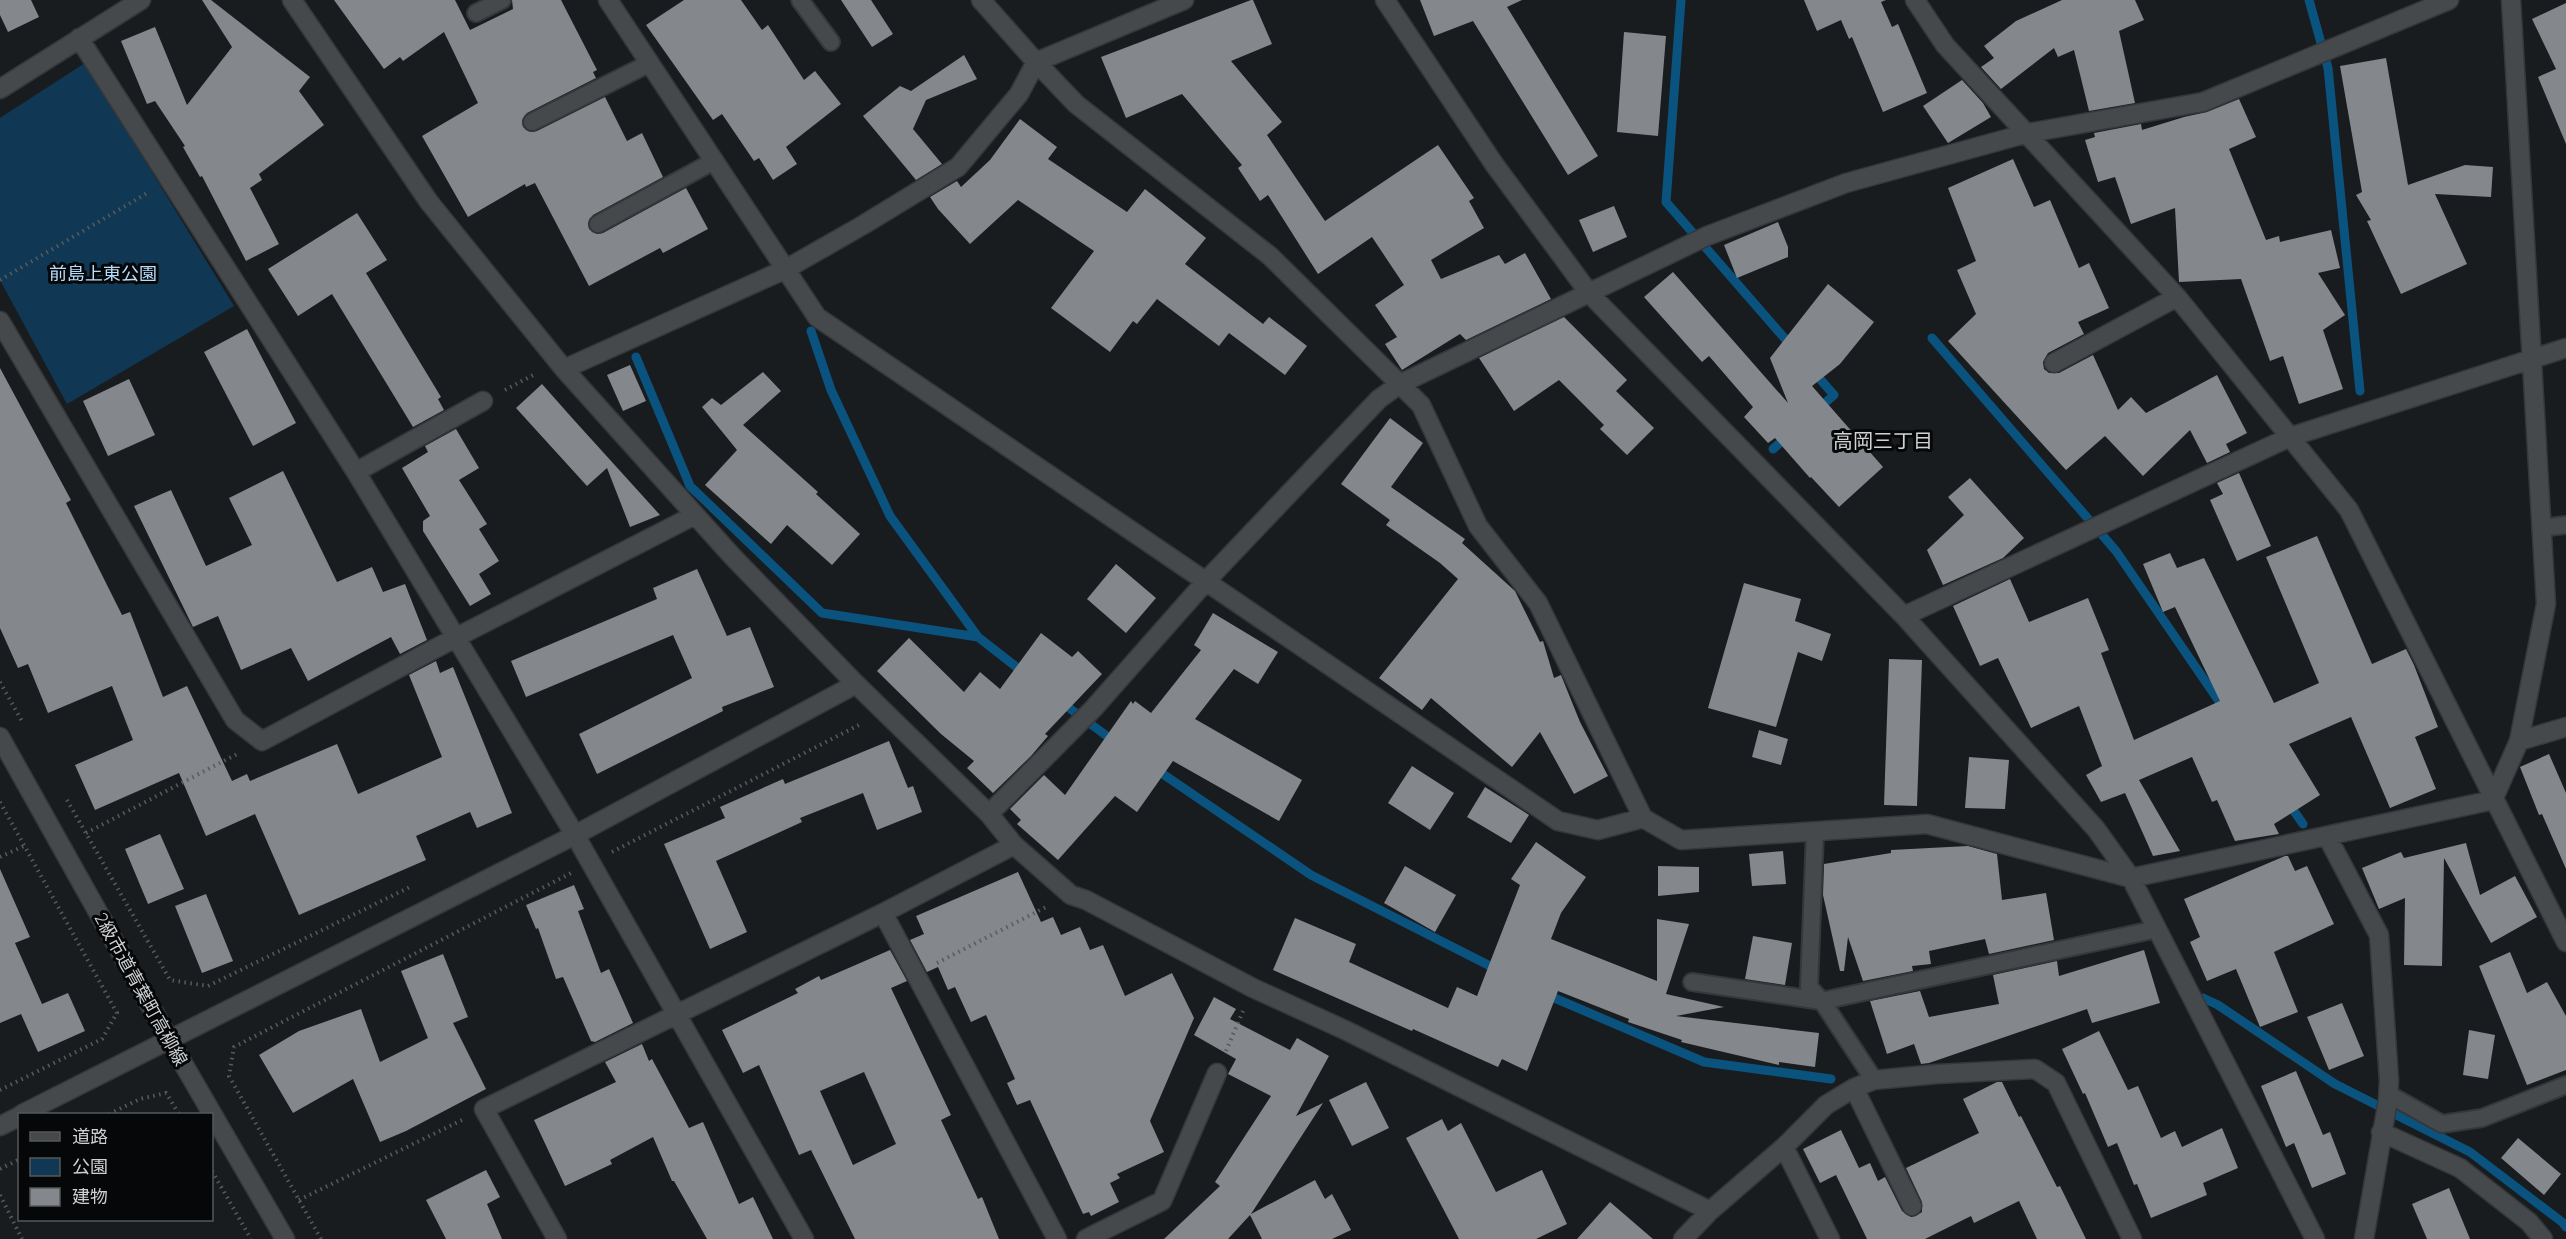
<svg xmlns="http://www.w3.org/2000/svg" width="2566" height="1239" viewBox="0 0 2566 1239" font-family="Quicksand,'Noto Sans JP',sans-serif">
  <rect width="100%" height="100%" fill="#191c1f"/>
  <path fill="#103854" d="M85,63L234,306L67,404L0,280V118Z"/>
  <g fill="none" stroke-linecap="round" stroke-linejoin="round">
    <path stroke="#0a537f" stroke-width="9" d="M1681,0L1666,202L1793,348
      M2309,0L2328,68L2360,391
      M811,331L831,390L890,516L978,637L1024,673
      M1932,338L2116,551L2225,710
      M636,357L690,486L822,613L978,637
      M1812,370L1834,395L1817,410
      M1773,449L1789,435
      M1061,702L1115,742
      M1154,768L1311,875L1498,970
      M2287,801L2303,824
      M1545,994L1704,1062L1831,1079
      M2203,998L2218,1005L2335,1084L2470,1152L2562,1222L2566,1227"/>
  </g>
  <path fill="#84878b" fill-rule="evenodd" d="M0,0H31L39,17L8,32L0,15Z
    M202,0H211L310,77L299,91L324,125L259,174L262,180L250,188L279,244L246,261L202,176L200,177L183,147L185,146L155,101L147,104L121,41L155,27L187,105L232,47Z
    M334,0H455L470,30L513,9L512,0H561L597,70L593,72L596,78L527,113L522,121L523,127L531,132L537,131L605,97L627,141L642,133L663,177L593,215L588,223L589,229L597,234L603,233L686,188L708,229L663,253L660,248L589,286L535,183L526,187L525,184L468,217L422,136L478,103L444,32L403,61L400,57L384,69Z
    M684,0H741L762,30L768,25L804,80L815,71L841,104L786,147L797,164L773,180L759,158L754,161L722,114L713,120L646,25Z
    M841,0H871L893,34L872,47Z
    M1251,0H1253L1272,44L1231,61L1282,122L1267,135L1325,221L1438,145L1474,198L1469,201L1484,228L1431,260L1441,279L1499,255L1505,264L1525,253L1551,299L1466,340L1460,334L1402,370L1385,344L1397,337L1375,305L1404,285L1372,237L1318,274L1268,195L1260,201L1238,168L1242,165L1182,94L1126,118L1101,57Z
    M1420,0H1522L1507,7L1598,156L1568,175L1473,21L1434,36Z
    M1804,0H1886L1881,2L1892,27L1898,24L1927,93L1883,112L1852,37L1849,39L1841,20L1817,31Z
    M2062,0H2135L2144,20L2119,31L2135,103L2089,111L2074,50L2058,57L2054,48L2001,89L1981,67L1994,58L1984,46L2016,21Z
    M2566,3V144L2538,77L2556,69L2532,19Z
    M1624,32L1666,36L1658,136L1617,132Z
    M964,55L977,79L926,100L913,129L942,164L916,180L863,116L900,86L911,91Z
    M2386,58L2408,185L2465,165L2493,167L2491,197L2435,194L2467,264L2401,294L2367,221L2371,220L2356,195L2362,192L2340,66Z
    M1962,80L1983,103L1991,117L1948,143L1923,106Z
    M2239,99L2256,137L2229,149L2266,240L2279,236L2280,242L2331,230L2340,268L2318,273L2345,315L2323,330L2343,389L2299,404L2283,356L2270,361L2241,279L2179,282L2175,208L2131,224L2115,177L2098,182L2085,140L2095,137L2094,133L2141,124L2142,130L2184,117L2207,112Z
    M1020,119L1057,147L1048,159L1127,212L1145,189L1206,238L1185,264L1263,324L1269,317L1307,346L1285,375L1229,333L1219,346L1157,299L1137,324L1133,321L1110,352L1051,308L1094,251L1018,200L970,244L938,209L930,197L957,181L961,187L990,160Z
    M2013,159L2034,207L2050,200L2079,268L2089,263L2109,308L2078,322L2084,334L2048,353L2043,362L2044,369L2049,373H2059L2093,355L2118,410L2131,397L2146,413L2217,375L2247,433L2226,444L2230,452L2207,463L2190,430L2143,476L2105,436L2066,470L1948,341L1976,314L1957,270L1976,261L1948,188Z
    M1614,206L1627,237L1593,252L1579,220Z
    M357,213L387,260L366,273L441,397L438,399L444,410L413,427L332,294L298,316L268,269Z
    M1778,222L1788,247V257L1737,278L1724,245Z
    M1673,272L1788,403L1770,358L1828,284L1874,322L1840,364L1812,386L1883,467L1839,507L1811,477L1810,478L1775,438L1768,443L1744,417L1753,407L1709,356L1702,362L1644,297Z
    M1564,317L1627,380L1616,391L1654,428L1627,455L1600,429L1604,425L1559,380L1514,411L1479,358Z
    M247,329L296,423L253,446L204,352Z
    M630,365L646,401L623,411L607,375Z
    M0,368L71,500L66,503L122,615L130,612L163,697L187,686L232,781L247,774L250,781L337,744L358,794L442,757L409,675L436,661L440,673L453,667L512,813L477,828L470,812L416,836L426,860L299,915L255,814L206,836L179,773L95,810L75,765L133,740L112,686L48,713L28,664L18,668L0,628Z
    M763,372L781,391L743,425L818,492L816,494L860,534L832,565L787,525L771,544L705,485L737,450L702,407L712,398L721,405Z
    M129,379L155,435L108,456L83,401Z
    M542,384L573,419L660,515L630,527L607,468L587,486L516,408Z
    M1390,418L1423,443L1391,487L1465,539L1462,543L1515,591L1540,642L1543,641L1554,678L1561,675L1580,722L1608,776L1574,794L1540,732L1512,767L1431,698L1422,710L1379,678L1458,579L1440,563L1386,525L1390,520L1341,484Z
    M456,429L479,468L459,480L487,524L479,529L499,561L479,574L491,594L470,606L423,531V521L430,516L402,468L428,452L425,446Z
    M283,471L337,582L372,567L383,592L405,584L427,640L400,654L391,637L308,681L291,648L241,670L218,616L193,627L134,506L171,490L206,566L252,545L229,498Z
    M2239,473L2271,546L2237,561L2210,500L2223,494L2217,483Z
    M1970,478L2024,538L2003,558L1943,585L1927,550L1964,515L1948,497Z
    M2317,536L2372,664L2406,649L2414,665L2438,727L2415,737L2436,789L2390,808L2351,717L2289,744L2320,795L2274,824L2279,834L2235,841L2217,800L2212,802L2192,757L2139,780L2180,851L2153,856L2125,793L2101,802L2086,775L2102,766L2079,706L2031,728L1998,658L1980,666L1953,606L2010,579L2029,622L2088,598L2109,650L2101,653L2134,740L2220,701L2175,607L2163,612L2143,564L2170,553L2177,568L2204,558L2274,703L2319,683L2266,557Z
    M1116,564L1156,598L1126,633L1087,599Z
    M697,569L727,636L750,627L774,687L722,707L723,711L597,774L579,734L692,678L673,635L526,697L511,661L657,599L653,588Z
    M1744,583L1801,599L1795,621L1831,634L1822,661L1798,652L1776,727L1708,708Z
    M1213,613L1278,652L1258,684L1234,669L1195,719L1302,780L1279,821L1173,761L1137,812L1115,796L1058,860L1017,824L1021,820L1010,809L1044,775L1065,795L1131,701L1133,704L1135,701L1151,713L1201,650L1194,645Z
    M1041,633L1072,657L1078,651L1102,674L1045,734L1048,736L1031,756L993,793L967,768L974,761L941,734L877,671L909,638L964,692L980,672L1000,689Z
    M1889,659L1922,660L1917,806L1884,805Z
    M1759,730L1788,739L1781,765L1752,757Z
    M889,741L908,788L913,786L922,812L877,830L863,793L800,818L802,822L716,861L747,932L710,949L664,844L725,818L720,807L783,779L785,784Z
    M2549,754L2566,793V869L2542,814L2539,815L2520,767Z
    M1969,757L2009,760L2005,809L1965,808Z
    M1412,766L1454,793L1430,830L1388,803Z
    M1485,787L1529,815L1511,843L1467,817Z
    M160,834L184,889L148,904L125,849Z
    M1536,842L1586,877L1561,913L1551,939L1657,981V919L1689,924L1666,994L1724,1007L1676,1016L1819,1033L1815,1067L1779,1062V1065L1681,1042L1682,1040L1628,1022L1629,1019L1558,991L1527,1071L1502,1059L1498,1067L1413,1029L1412,1031L1273,970L1295,918L1356,944L1349,962L1448,1008L1457,987L1477,996L1520,885L1511,879Z
    M2466,843L2480,895L2515,876L2537,917L2491,943L2444,858L2442,966L2404,965L2405,898L2379,909L2362,868L2401,852L2404,858Z
    M1968,846L1997,854L2002,900L2046,893L2054,940L1989,954L1985,939L1929,951L1931,964L1912,966L1913,971L1863,981L1848,937L1844,971H1840L1823,895L1824,864L1891,853V850Z
    M1783,851L1786,884L1752,886L1749,854Z
    M2285,856H2288L2295,871L2307,866L2334,924L2274,952L2298,1012L2260,1027L2236,969L2207,981L2190,942L2200,937L2184,899Z
    M1405,866L1456,895L1435,932L1384,903Z
    M1658,866L1699,867V892L1658,896Z
    M0,869L30,937L15,943L42,1004L68,993L85,1031L38,1052L21,1014L0,1023Z
    M1018,872L1041,922L1053,917L1061,935L1080,927L1090,950L1103,945L1125,996L1172,973L1194,1018L1150,1121L1164,1152L1117,1174L1120,1178L1110,1183L1119,1202L1091,1216L1089,1212L1083,1214L1030,1100L1017,1105L1007,1083L1015,1079L986,1015L971,1022L955,987L948,990L938,967L927,972L910,940L924,934L916,916Z
    M574,885L584,909L578,911L601,973L609,969L633,1023L595,1042L591,1041L563,977L556,979L538,928L536,929L526,905Z
    M206,894L233,961L202,973L175,906Z
    M1753,936L1792,943L1785,985L1745,979Z
    M890,950L907,981L891,988L951,1115L941,1120L978,1199L982,1197L999,1239H855L811,1150L799,1155L759,1065L743,1073L722,1030L798,993L795,989L819,976L821,980ZM864,1072L896,1144L853,1165L820,1091Z
    M2144,950L2160,1003L2092,1023L2087,1009L1929,1063L1921,1064L1914,1044L1887,1054L1870,1001L1920,991L1929,1017L1999,1004L1993,975L2057,961L2059,976Z
    M2510,952L2527,993L2547,982L2566,1016V1070L2527,1085L2479,966Z
    M443,954L468,1017L453,1023L486,1089L406,1131L380,1142L353,1079L293,1113L259,1055L299,1031L361,1009L380,1062L428,1038L401,971Z
    M1214,997L1236,1009L1230,1019L1290,1050L1297,1038L1329,1056L1296,1116L1323,1103L1251,1214L1315,1180L1325,1199L1332,1194L1351,1230L1332,1239H1262L1250,1215L1228,1239H1164L1220,1186L1215,1182L1271,1096L1228,1074L1236,1059L1194,1035Z
    M2342,1003L2364,1056L2329,1070L2307,1017Z
    M2469,1030L2495,1035L2488,1079L2463,1075Z
    M2099,1031L2128,1090L2138,1086L2161,1138L2175,1131L2182,1147L2222,1128L2238,1168L2203,1183L2207,1195L2151,1218L2137,1184L2134,1185L2117,1143L2108,1147L2085,1093L2083,1094L2062,1049Z
    M642,1044L649,1061L652,1059L689,1128L703,1122L739,1204L753,1197L773,1239H707L674,1181H672L653,1137L610,1160L612,1164L565,1186L534,1120L616,1082L605,1062Z
    M2296,1071L2323,1135L2330,1132L2346,1174L2312,1188L2294,1143L2286,1147L2261,1086Z
    M1366,1082L1389,1128L1352,1146L1329,1100Z
    M1997,1082H2002L2019,1117L2021,1116L2057,1187L2060,1186L2086,1239H2037L2019,1201L1974,1223L1971,1216L1925,1239H1867L1836,1175L1820,1183L1803,1149L1841,1130L1859,1168L1870,1163L1878,1181L1885,1177L1902,1211L1911,1217L1916,1216L1922,1212V1202L1906,1168L1979,1133L1963,1099Z
    M1442,1119L1448,1131L1461,1123L1496,1192L1542,1170L1567,1224L1536,1239H1459L1406,1138Z
    M2518,1138L2561,1174L2544,1195L2501,1158Z
    M486,1170L500,1197L487,1204L502,1239H446L426,1200Z
    M2449,1188L2470,1239H2427L2412,1204Z
    M1610,1202L1653,1239H1577Z"/>
  <g fill="none" stroke-linecap="round" stroke-linejoin="round">
    <defs>
      <path id="lane" d="M800,0L831,42
        M476,13L502,0
        M532,122L650,63
        M598,224L714,161
        M2541,528L2566,525
        M1815,832L1809,987L1822,1001L1874,1080
        M1692,982L1822,1001L2157,929
        M2388,1094L2442,1124L2482,1118L2566,1085"/>
      <path id="street" d="M292,0L429,202L564,369L732,556L856,684L989,814L1014,845L1071,895L1086,900L1253,988L1345,1030L1710,1211
        M608,0L817,317L1558,821L1598,830L1643,818L1681,840L1927,824L2131,878L2493,800L2519,741L2546,604L2511,0
        M981,0L1036,62L1076,104L1270,256L1421,405L1478,526L1538,603L1643,818
        M1385,0L1494,164L1589,293L1904,616L2096,829L2131,878L2315,1239
        M1915,0L1945,45L2177,297L2349,510L2566,942
        M79,38L356,472L575,835L804,1239
        M0,89L141,0
        M0,321L235,720L262,741L455,638L695,515
        M2054,363L2177,297
        M564,369L786,269L863,225L958,167L1019,94L1036,62L1184,0
        M356,472L483,401
        M1904,616L2290,437L2566,348
        M2519,741L2566,727
        M989,814L1093,709L1207,580L1379,399L1400,384L1707,236L1846,183L2028,133L2203,102L2449,0
        M2327,836L2379,935L2389,1080L2388,1100L2364,1239
        M883,913L1057,1239
        M1854,1088L1912,1206
        M2381,1132L2460,1168L2529,1222L2543,1239
        M1784,1147L1830,1239
        M557,1239L484,1109L883,913L1014,845
        M1086,1239L1162,1201L1217,1073
        M1683,1239L1710,1211L1784,1147L1826,1105L1854,1088L1874,1080L1937,1074L2035,1069L2056,1083L2132,1239"/>
      <path id="secondary" d="M0,737L170,1041L285,1239
        M22,1114L575,835L856,684
        M0,1126L20,1116"/>
    </defs>
    <use href="#lane" stroke="#353739" stroke-width="20"/>
    <use href="#street" stroke="#353739" stroke-width="21"/>
    <use href="#secondary" stroke="#353739" stroke-width="21"/>
    <path stroke="#585b5d" stroke-width="4" stroke-dasharray="1.5 4.5" stroke-linecap="butt" d="M0,280L149,192
      M505,390L535,374
      M0,682L23,723
      M67,800L170,980L208,986L412,886
      M0,802L117,1013L102,1039L0,1090
      M86,833L237,754
      M612,852L861,724
      M0,857L24,846
      M937,963L1048,906
      M1226,1051L1243,1011
      M109,1114L140,1099L166,1093L179,1114
      M0,1169L20,1159
      M212,1171L251,1239
      M0,1195L22,1239
      M299,1200L462,1120
      M321,1239L229,1076L234,1047L571,873"/>
    <use href="#lane" stroke="#46494c" stroke-width="16"/>
    <use href="#street" stroke="#46494c" stroke-width="18"/>
    <use href="#secondary" stroke="#46494c" stroke-width="18"/>
  </g>
  <g text-anchor="middle" dominant-baseline="central" stroke-width="6" stroke-linejoin="round" paint-order="stroke">
    <g font-size="18" fill="#b6ddfd" stroke="#060708">
      <text x="103" y="273">前島上東公園</text>
    </g>
    <g font-size="18" fill="#cfd1d3" stroke="#060708">
      <text transform="translate(141 989) rotate(61)">2級市道青葉町高柳線</text>
    </g>
    <g font-size="20" fill="#cfd1d3" stroke="#060708">
      <text x="1883" y="440">高岡三丁目</text>
    </g>
  </g>
  <rect x="18" y="1113" width="195" height="108" fill="#060708" stroke="#565859" stroke-width="1.5"/>
  <rect x="30" y="1132" width="30" height="9" fill="#46494c" stroke="#565859" stroke-width="1.5"/>
  <text x="72" y="1143" font-size="18" fill="#cfd1d3">道路</text>
  <rect x="30" y="1158" width="30" height="18" fill="#103854" stroke="#565859" stroke-width="1.5"/>
  <text x="72" y="1173" font-size="18" fill="#cfd1d3">公園</text>
  <rect x="30" y="1188" width="30" height="18" fill="#84878b" stroke="#565859" stroke-width="1.5"/>
  <text x="72" y="1203" font-size="18" fill="#cfd1d3">建物</text>
</svg>
